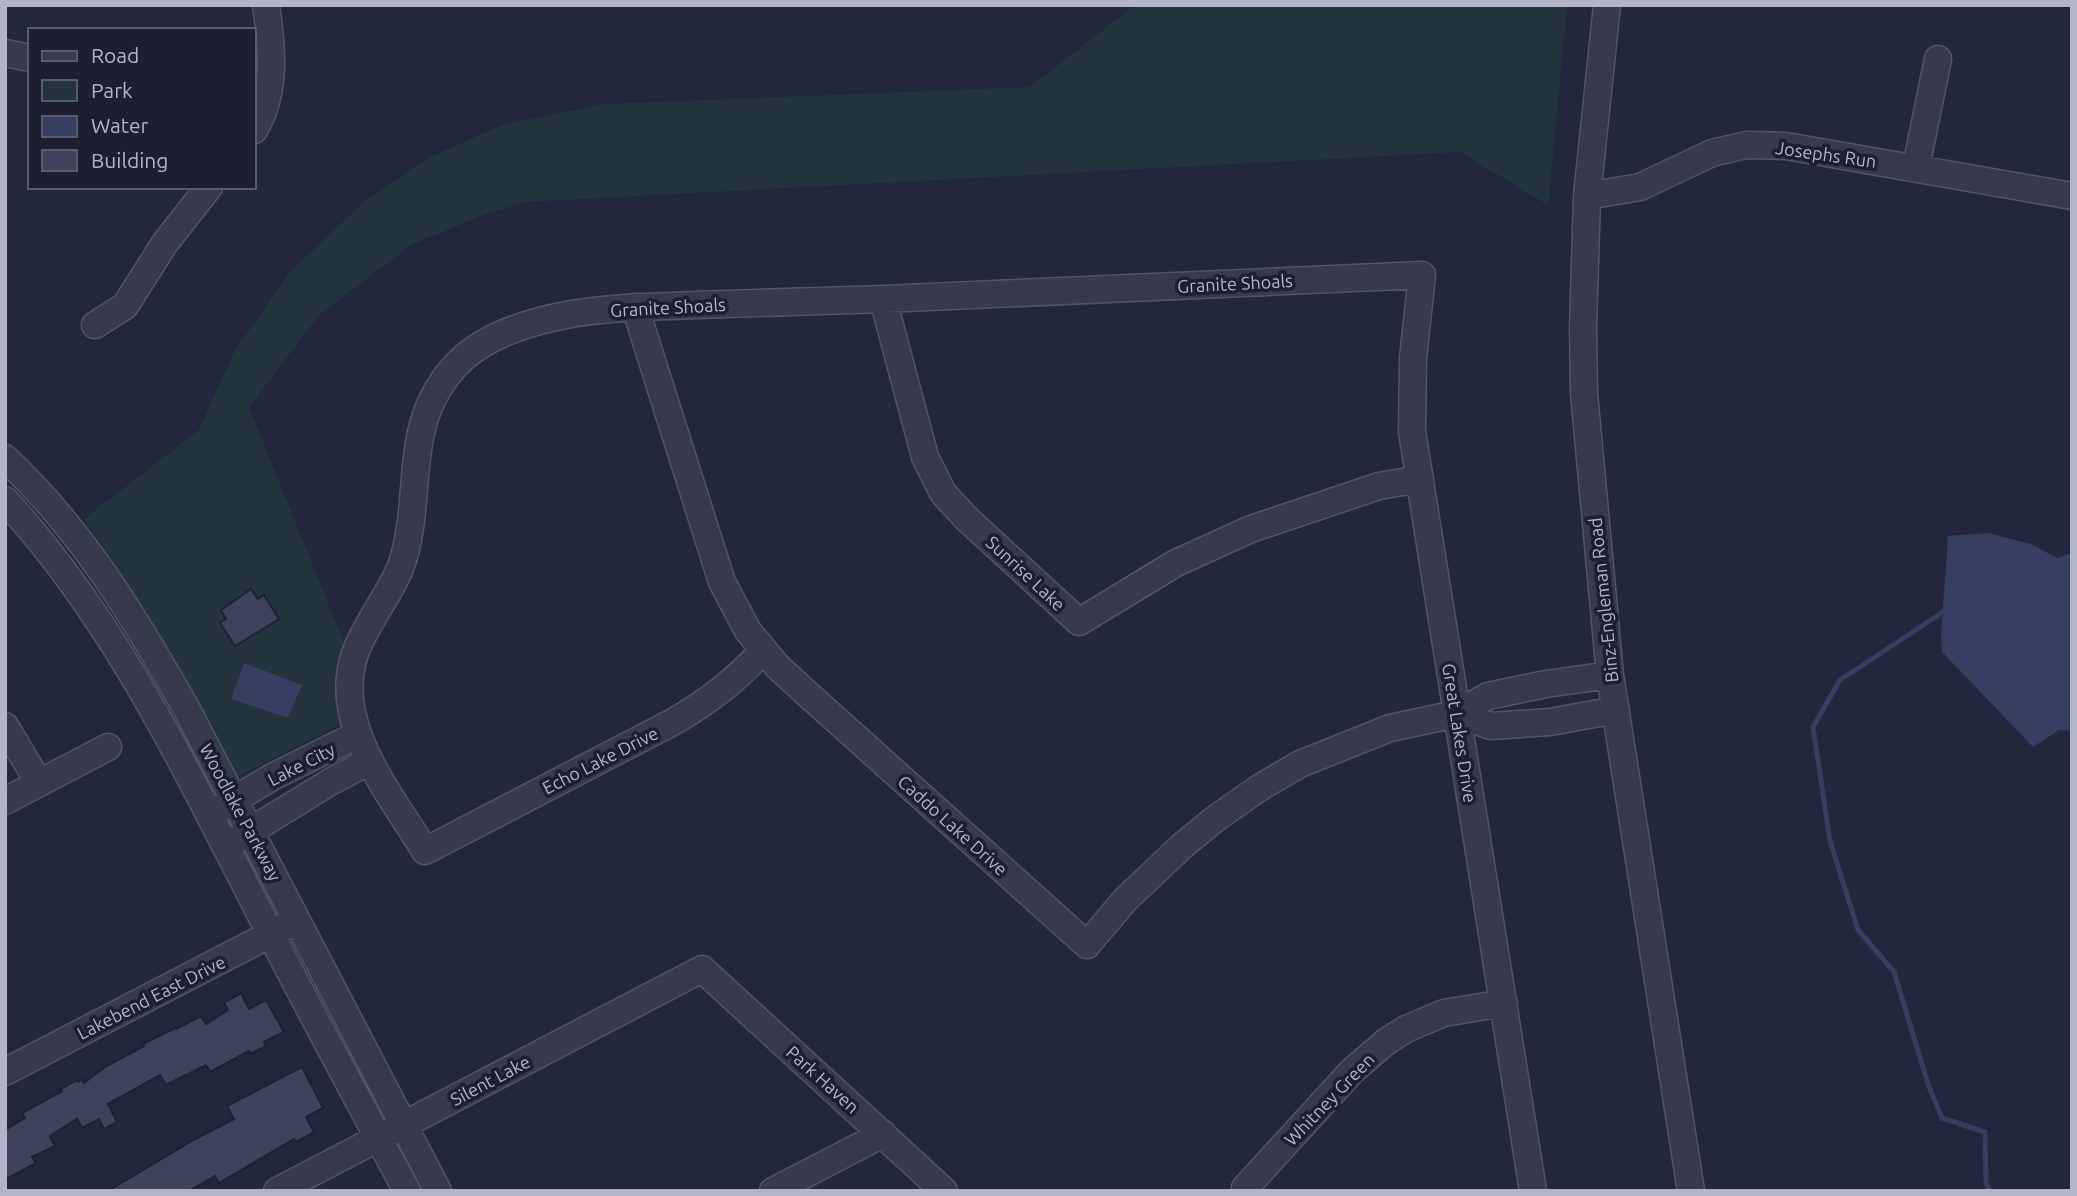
<svg xmlns="http://www.w3.org/2000/svg" width="2077" height="1196" viewBox="0 0 2077 1196" font-family="Ubuntu,sans-serif">
  <rect width="100%" height="100%" fill="#22273b"/>
  <path fill="#24343c" d="M1135,5L1567,7L1548,205L1460,152L525,202L481,216L413,244L319,315L249,407L346,648L343,723L235,778L98,551L103,546L83,520L199,430L235,350L290,272L364,202L430,157L505,124L605,104L1030,87Z"/>
  <path fill="#363e61" d="M1988,533L2031,544L2057,558L2072,553V731L2059,730L2033,747L1942,652L1941,635L1948,536Z
    M244,663L302,685L288,718L231,699Z"/>
  <g fill="none" stroke-linecap="round" stroke-linejoin="round">
    <path stroke="#363e61" stroke-width="5" d="M1949,613L1943,612L1840,680L1813,727L1830,841L1858,930L1894,972L1928,1084L1942,1118L1985,1132L1986,1183L1990,1191"/>
  </g>
  <path fill="#3e435b" stroke="#1d2132" stroke-width="2" d="M251,589L258,599L264,595L279,619L235,646L220,623L226,619L221,610Z
    M241,993L249,1009L266,1000L284,1032L264,1042L266,1046L250,1054L249,1051L210,1072L206,1065L166,1085L160,1075L108,1104L117,1122L104,1129L99,1119L82,1128L77,1119L50,1136L55,1146L32,1157L36,1163L5,1180V1130L25,1118L22,1113L62,1091L61,1089L77,1080L78,1082L82,1079L84,1083L105,1067L144,1046L143,1044L175,1028L176,1029L201,1016L206,1024L228,1010L224,1003Z
    M302,1067L323,1108L306,1117L314,1132L296,1142L294,1139L219,1183L215,1176L189,1191H108L195,1139L234,1119L227,1106Z"/>
  <g fill="none" stroke-linecap="round" stroke-linejoin="round">
    <defs>
      <path id="minor" d="M1607,5L1587,196L1583,328L1584,393L1610,675L1691,1191
        M5,53L30,58
        M254,130C277,93 272,46 266,5
        M1916,167L1938,59
        M1587,196L1640,187L1712,153L1746,145L1786,146L2072,196
        M883,299L925,457L943,493L966,518L1079,622L1176,563L1251,529L1379,486L1420,479
        M635,307L722,582L748,631L778,667L813,699L1087,945L1125,900L1182,846L1215,819L1259,788L1300,764L1390,728L1456,714L1488,696L1546,684L1610,675
        M95,325L125,306L165,243L209,187
        M5,458C82,530 135,618 186,708L438,1191
        M5,500C111,616 177,752 248,890C299,991 353,1091 407,1191
        M763,651C735,681 709,701 673,722L425,851C390,793 329,722 356,651C368,619 395,588 404,557C423,488 402,422 457,364C484,336 529,322 566,315C608,307 652,307 695,305C758,303 821,301 884,299C1064,292 1243,283 1422,275L1413,358L1412,431L1533,1191
        M1456,714L1491,726L1550,722L1616,710
        M5,726L39,783
        M5,801L108,747
        M220,808L274,776L357,735
        M236,840L330,782L370,761
        M5,1072L286,926
        M1245,1188L1352,1071L1387,1041L1406,1029L1444,1013L1504,1003
        M277,1191L702,969L944,1191
        M773,1191L883,1134"/>
    </defs>
    <use href="#minor" stroke="#515566" stroke-width="29"/>
    <use href="#minor" stroke="#363a4b" stroke-width="26"/>
  </g>
  <g text-anchor="middle" dominant-baseline="central" stroke-width="7" stroke-linejoin="round" paint-order="stroke">
    <g font-size="18" fill="#b1b5c7" stroke="#1b1f30">
      <text transform="translate(1826 154) rotate(8)">Josephs Run</text>
      <text transform="translate(1235 283) rotate(-3)">Granite Shoals</text>
      <text transform="translate(668 307) rotate(-3)">Granite Shoals</text>
      <text transform="translate(1026 573) rotate(43)">Sunrise Lake</text>
      <text transform="translate(1603 600) rotate(-96)">Binz-Engleman Road</text>
      <text transform="translate(1460 733) rotate(81)">Great Lakes Drive</text>
      <text transform="translate(600 760) rotate(-27)">Echo Lake Drive</text>
      <text transform="translate(301 764) rotate(-27)">Lake City</text>
      <text transform="translate(241 812) rotate(62)">Woodlake Parkway</text>
      <text transform="translate(953 825) rotate(42)">Caddo Lake Drive</text>
      <text transform="translate(151 997) rotate(-27)">Lakebend East Drive</text>
      <text transform="translate(823 1079) rotate(42)">Park Haven</text>
      <text transform="translate(490 1080) rotate(-28)">Silent Lake</text>
      <text transform="translate(1329 1099) rotate(-46)">Whitney Green</text>
    </g>
  </g>
  <rect width="2077" height="1196" fill="none" stroke="#b1b5c7" stroke-width="14"/>
  <rect x="28" y="28" width="228" height="161" fill="#1b1f30" stroke="#575b6c" stroke-width="2"/>
  <rect x="42" y="51" width="35" height="10" fill="#363a4b" stroke="#575b6c" stroke-width="2"/>
  <text x="91" y="63" font-size="21" fill="#b1b5c7">Road</text>
  <rect x="42" y="80" width="35" height="21" fill="#24343c" stroke="#575b6c" stroke-width="2"/>
  <text x="91" y="98" font-size="21" fill="#b1b5c7">Park</text>
  <rect x="42" y="116" width="35" height="21" fill="#363e61" stroke="#575b6c" stroke-width="2"/>
  <text x="91" y="133" font-size="21" fill="#b1b5c7">Water</text>
  <rect x="42" y="150" width="35" height="21" fill="#3e435b" stroke="#575b6c" stroke-width="2"/>
  <text x="91" y="168" font-size="21" fill="#b1b5c7">Building</text>
</svg>
